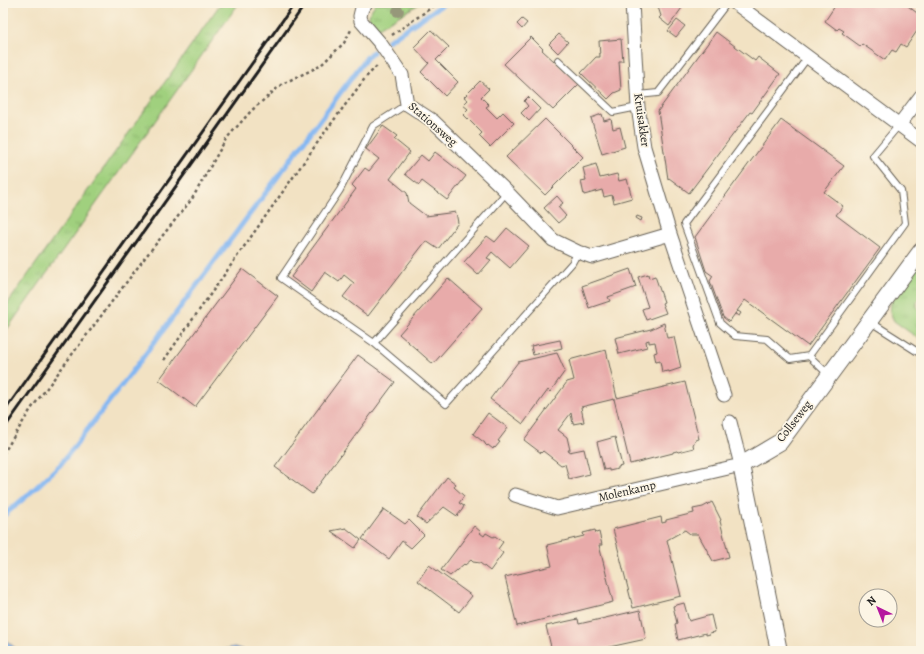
<svg xmlns="http://www.w3.org/2000/svg" width="924" height="654" viewBox="0 0 924 654" font-family="Alegreya,serif">
  <defs>
    <pattern id="grass-tufts" width="24" height="20" patternUnits="userSpaceOnUse"><rect width="24" height="20" fill="#a0d07e"/><path d="M3 7l-1-3M5 7V3M7 7l1-3M15 17l-1-3M17 17v-4M19 17l1-3" fill="none" stroke="#89b26c"/></pattern>
  </defs>
  <rect width="100%" height="100%" fill="#fcf5e5"/>
  <filter id="ink" filterUnits="userSpaceOnUse"><feTurbulence type="fractalNoise" baseFrequency=".025" numOctaves="2"/><feDisplacementMap in="SourceGraphic" scale="8" xChannelSelector="R" yChannelSelector="G"/><feConvolveMatrix kernelMatrix="1 2 1 2 8 2 1 2 1" color-interpolation-filters="sRGB"/></filter>
  <filter id="wash" filterUnits="userSpaceOnUse"><feTurbulence type="fractalNoise" baseFrequency=".012" numOctaves="4" result="noise"/><feDisplacementMap in="SourceGraphic" scale="16" xChannelSelector="R" yChannelSelector="G"/><feGaussianBlur stdDeviation="0.9" result="paint"/><feColorMatrix in="noise" values="0 0 0 0 0 0 0 0 0 0 0 0 0 0 0 0 0 1.4 0 .05"/><feComposite in="paint" operator="in"/></filter>
  <g filter="url(#wash)">
    <rect width="100%" height="100%" fill="#f2e2c3"/>
    <path fill="url(#grass-tufts)" stroke="#5e764d" d="M221,3H239L3,335V310Z
      M376,3H421L375,30C367,17 367,16 376,3Z
      M921,262V296L917,301V307L921,311V339H919L894,321L890,312L891,302Z"/>
    <path fill="#84b7f2" stroke="#506a87" d="M3,638L19,651H3Z
      M234,647L247,651H219Z"/>
    <g fill="none" stroke-linecap="round" stroke-linejoin="round">
      <path stroke="#84b7f2" stroke-width="5" d="M388,41L445,3
        M3,516L29,494L60,465L132,372L367,57L373,52"/>
    </g>
    <g id="blocks">
      <path fill="#e8abaa" d="M653,3H681L684,5L669,26L659,18L661,16L658,7Z
        M837,3H904L921,16V33L917,31L906,47L901,44L896,52L892,50L885,60L862,44L860,46L842,33L844,31L839,28L837,30L825,21Z
        M522,19L527,23L522,29L517,24Z
        M677,20L685,26L676,37L668,31Z
        M431,30L449,47L436,60L458,82L445,96L421,72L429,63L414,47Z
        M716,32L755,61L758,57L780,74L752,113L750,112L689,193L669,178L668,179L658,111Z
        M559,34L568,42L558,53L549,44Z
        M531,37L543,49L542,50L579,84L553,110L504,64Z
        M621,39L623,61H619L621,90L614,93L608,99L581,73L596,57H600L599,41Z
        M480,81L489,89L481,97L489,105L486,107L497,118L503,112L514,123L490,147L479,136L482,133L463,114L468,109L463,105L468,100L464,97Z
        M528,97L540,109L529,121L521,113L528,106L524,101Z
        M602,114L604,121L611,119L613,129L620,127L625,147L602,154L591,118Z
        M545,119L583,157L545,195L506,157Z
        M781,120L844,166L824,192L843,206L836,215L880,248L808,346L745,300L729,322L723,317L710,281L713,276L706,271L695,237Z
        M383,126L397,136L394,139L410,152L390,179L407,193L409,203L426,216L456,212L458,223L438,249L426,241L368,316L343,297L354,283L344,275L339,282L325,272L311,292L291,277L356,189L352,185L365,168L369,171L379,159L366,149Z
        M435,152L466,176L447,200L422,181L419,185L405,174L421,155L428,161Z
        M596,164L600,178L617,174L619,181L627,179L632,198L614,203L612,195L604,197L602,190L584,195L581,181L586,180L583,168Z
        M557,196L563,203L558,207L566,216L558,223L544,208Z
        M637,216L642,218L641,221L636,218Z
        M507,228L529,246L510,268L492,252L487,258L491,260L478,275L464,262L487,236L495,242Z
        M242,269L278,296L195,407L159,380Z
        M630,269L636,287L608,297L610,301L589,308L582,286Z
        M648,274L649,278L655,276L664,302L662,303L666,313L646,320L642,309L648,307L638,277Z
        M448,278L482,308L433,364L399,334Z
        M738,311L741,313L739,316L735,314Z
        M664,323L667,338L674,337L681,368L669,372V371L662,372L660,361L656,362L654,353L657,352L655,342L649,343V340L646,341L647,347L619,354L615,338L651,329Z
        M560,340L562,348L533,355L531,346Z
        M606,350L617,398L685,382L699,439L695,440L693,445L694,448L678,452L677,451L673,452V453L630,464L614,399L581,407L584,422L573,424L571,413L558,430L567,437L570,450H568L569,452L584,449L590,474L569,479L565,464L561,465L543,451L541,453L524,440L567,382L574,380L569,360Z
        M557,353L565,371L550,392L548,390L523,424L490,399L518,362Z
        M358,355L395,382L312,494L275,467Z
        M488,413L508,428L498,441L500,442L495,448L494,447L493,449L488,445L487,446L485,444V443L473,434Z
        M615,437L622,466L618,467V469L609,471V469L604,470L597,442Z
        M447,477L456,484L454,487L464,496L459,503L464,506L462,510L457,516L444,507L426,524L417,517Z
        M712,502L721,520L720,521L729,557L713,561L698,534H690L685,530L667,540L681,596L633,608L613,529L661,517L662,523L666,522V520L694,513L693,509L703,507Z
        M384,509L405,524L409,520L424,535L411,548L402,541L389,559L362,539Z
        M474,526L481,532L480,533L484,536L486,533L493,537L495,536L503,542L498,549L503,553L490,571L480,563L473,562L471,560L465,565L464,564L450,576L441,570Z
        M346,528L361,540L355,548L331,531Z
        M595,530L596,533L599,532L602,545H599L613,602L517,626L505,577L552,566L547,545L584,536L583,533Z
        M429,565L472,596L459,612L418,581Z
        M684,603L689,621L711,615L715,632L709,633L710,634L706,635V633L678,640L675,624L677,623L673,606Z
        M640,610L646,639L591,651H552L546,626L578,619L579,624Z"/>
    </g>
  </g>
  <g filter="url(#ink)">
    <use href="#blocks" fill-opacity="0" stroke="#676156" stroke-width="1"/>
    <g fill="none" stroke-linecap="round" stroke-linejoin="round">
      <defs>
        <path id="service" d="M808,57L684,224L720,323L735,336L767,339L790,359L809,356L829,375
          M558,60L613,112L638,107
          M638,95L658,93L727,3
          M407,104L373,126L340,190L281,278L374,343L446,404L572,263L578,252
          M869,321L921,354
          M374,343L507,192
          M809,356L905,223L901,191L873,156L899,125"/>
        <path id="minor" d="M366,3L362,8L360,16L361,21L380,43L402,75L407,104L433,121L507,192L553,240L578,252L592,257L670,234
          M632,3L638,107L644,147L670,234L724,395
          M735,3L921,141
          M899,125L921,96
          M515,495L557,508L741,465L730,422"/>
        <path id="tertiary" d="M779,651L741,465L780,442L921,251"/>
      </defs>
      <use href="#service" stroke="#676156" stroke-width="8"/>
      <use href="#minor" stroke="#676156" stroke-width="15"/>
      <use href="#tertiary" stroke="#676156" stroke-width="18"/>
      <path stroke="#676156" stroke-width="2.5" stroke-dasharray="3 3" stroke-linecap="butt" d="M392,35L438,3
        M164,360L325,132L366,77L378,65
        M3,454L31,409L147,255L192,199L226,139L251,111L282,84L320,66L344,43L351,30"/>
      <use href="#service" stroke="#fff" stroke-width="6"/>
      <use href="#minor" stroke="#fff" stroke-width="13"/>
      <use href="#tertiary" stroke="#fff" stroke-width="16"/>
      <path stroke="#1c1c1c" stroke-width="3" d="M3,413L295,3
        M3,430L306,3"/>
    </g>
    <circle fill="#96987a" cx="398" cy="11" r="6"/>
  </g>
  <g text-anchor="middle" dominant-baseline="central" stroke-width="3.5" stroke-linejoin="round" paint-order="stroke">
    <g font-size="12" fill="#1c1c1c" stroke="#fcf5e5">
      <text transform="translate(642 120) rotate(82)">Kruisakker</text>
      <text transform="translate(433 124) rotate(41)">Stationsweg</text>
      <text transform="translate(794 421) rotate(-52)">Collseweg</text>
      <text transform="translate(627 491) rotate(-13)">Molenkamp</text>
    </g>
  </g>
  <rect width="924" height="654" fill="none" stroke="#fcf5e5" stroke-width="16"/>
  <g transform="translate(878 608) rotate(317)"><circle r="19" fill="#fcf5e5" stroke="#a29e95"/>
  <path d="M0-3L7 15L0 10L-7 15Z" fill="#b5179e"/>
  <text y="-6" font-size="11" font-weight="bold" text-anchor="middle" fill="#1c1c1c">N</text>
  </g>
</svg>
